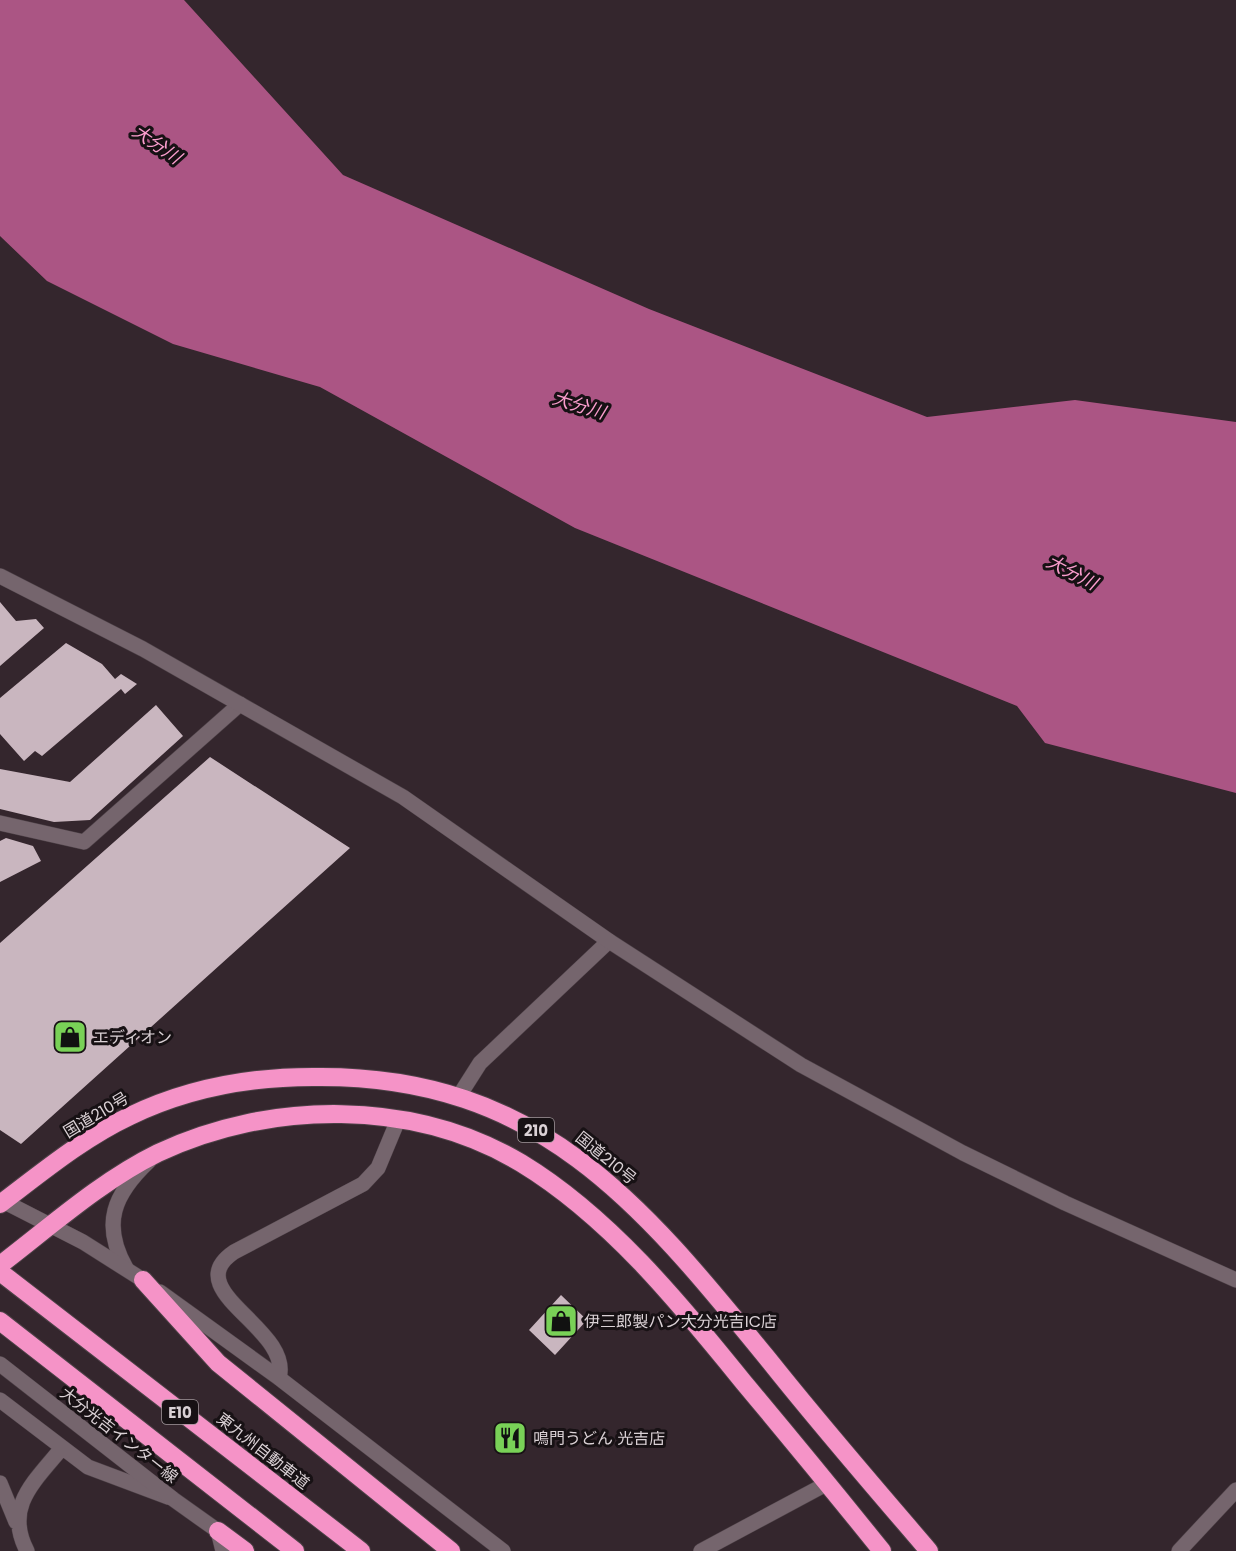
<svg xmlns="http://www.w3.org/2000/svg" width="1236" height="1551" viewBox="0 0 1236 1551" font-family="Poppins,'Noto Sans JP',sans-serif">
  <rect width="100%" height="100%" fill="#34262d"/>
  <path fill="#ab5584" d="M0,0H184L343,175L649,309L927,417L1075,400L1236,422V793L1045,743L1017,706L575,528L320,387L173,344L47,281L0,236Z"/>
  <path fill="#c9b6bf" d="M0,602L16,621L36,619L44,628L0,666Z
    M66,643L102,664L115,679L121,674L137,684L125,694L121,689L42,756L35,751L24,761L0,734V698Z
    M156,705L183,736L90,820L54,822L0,809V769L70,782Z
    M210,757L350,848L21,1144L0,1130V943Z
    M6,838L33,846L41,861L0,882V841Z
    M561,1295L587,1320L555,1355L529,1330Z"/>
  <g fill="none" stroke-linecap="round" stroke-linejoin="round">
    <defs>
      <path id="street" d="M0,823L84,842L240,704
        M459,1096L480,1063L609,941
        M126,1268C101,1224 114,1194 149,1161
        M160,1292L279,1378L503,1551
        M279,1378C293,1328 177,1291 234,1252L363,1184L378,1168L398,1120
        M0,1400L88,1467L168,1497
        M0,1483L16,1522
        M218,1531L223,1551
        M27,1551C4,1507 34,1482 61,1449
        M701,1551L828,1483
        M1179,1551L1236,1490"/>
      <path id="secondary" d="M0,576L143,649L403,797L609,941L801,1065L963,1153L1065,1203L1236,1280
        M3,1201L83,1242L143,1280
        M0,1364L173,1499L218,1531"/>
      <path id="highway" d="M0,1204C41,1173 83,1138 130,1116C190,1087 255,1076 321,1077C542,1077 644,1207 772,1364C823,1428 876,1489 929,1551
        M0,1265C51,1226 101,1181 158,1153C270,1100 414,1099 521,1163C610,1217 680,1304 745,1384C791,1439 837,1495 882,1551
        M0,1272L361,1551
        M143,1280L218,1363L451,1551
        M0,1321L295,1551
        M218,1531L245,1551"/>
    </defs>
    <use href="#street" stroke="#4d4147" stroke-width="16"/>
    <use href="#secondary" stroke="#4d4147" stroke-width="16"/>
    <use href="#highway" stroke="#4d4147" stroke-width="20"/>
    <use href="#street" stroke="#75656d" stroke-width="15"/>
    <use href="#secondary" stroke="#75656d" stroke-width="15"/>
    <use href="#highway" stroke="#f593c7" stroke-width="18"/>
  </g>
  <defs>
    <symbol id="shop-square" viewBox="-11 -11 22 22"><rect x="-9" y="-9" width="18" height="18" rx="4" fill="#79d157" stroke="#171114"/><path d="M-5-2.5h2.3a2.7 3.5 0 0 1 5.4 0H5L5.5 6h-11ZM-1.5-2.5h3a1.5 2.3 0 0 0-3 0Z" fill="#111"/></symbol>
    <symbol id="restaurant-square" viewBox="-11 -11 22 22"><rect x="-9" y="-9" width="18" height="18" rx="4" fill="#79d157" stroke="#171114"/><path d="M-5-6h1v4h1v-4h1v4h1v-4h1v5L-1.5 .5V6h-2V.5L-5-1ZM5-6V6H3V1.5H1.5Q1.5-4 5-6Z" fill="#111"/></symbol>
  </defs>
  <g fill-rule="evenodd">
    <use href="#shop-square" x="51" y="1018" width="38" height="38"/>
    <use href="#shop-square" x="542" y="1302" width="38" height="38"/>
    <use href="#restaurant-square" x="491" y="1419" width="38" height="38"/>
  </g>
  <g text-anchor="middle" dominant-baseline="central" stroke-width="6" stroke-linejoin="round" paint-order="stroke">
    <g fill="#171114" stroke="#a0979b" stroke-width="1.5">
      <rect x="518" y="1118" width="36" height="24" rx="4.5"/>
      <rect x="162" y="1400" width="36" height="24" rx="4.5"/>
    </g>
    <g font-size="15" font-weight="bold" fill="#dad1d5">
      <text x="536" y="1130">210</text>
      <text x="180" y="1412">E10</text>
    </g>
    <g font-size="16" fill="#dad1d5" stroke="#171114" text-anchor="start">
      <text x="93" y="1037">エディオン</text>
      <text x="584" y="1321">伊三郎製パン大分光吉IC店</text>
      <text x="533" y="1438">鳴門うどん 光吉店</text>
    </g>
    <g font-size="16" fill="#dad1d5" stroke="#171114">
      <text transform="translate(96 1115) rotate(-31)">国道210号</text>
      <text transform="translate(606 1158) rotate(39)">国道210号</text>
      <text transform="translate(119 1435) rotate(38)">大分光吉インター線</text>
      <text transform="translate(263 1451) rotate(38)">東九州自動車道</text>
    </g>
    <g font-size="18" font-style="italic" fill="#fa9dcd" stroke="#171114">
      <text transform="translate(157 144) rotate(34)">大分川</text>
      <text transform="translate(579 405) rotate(17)">大分川</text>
      <text transform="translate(1072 572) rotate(27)">大分川</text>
    </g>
  </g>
</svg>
